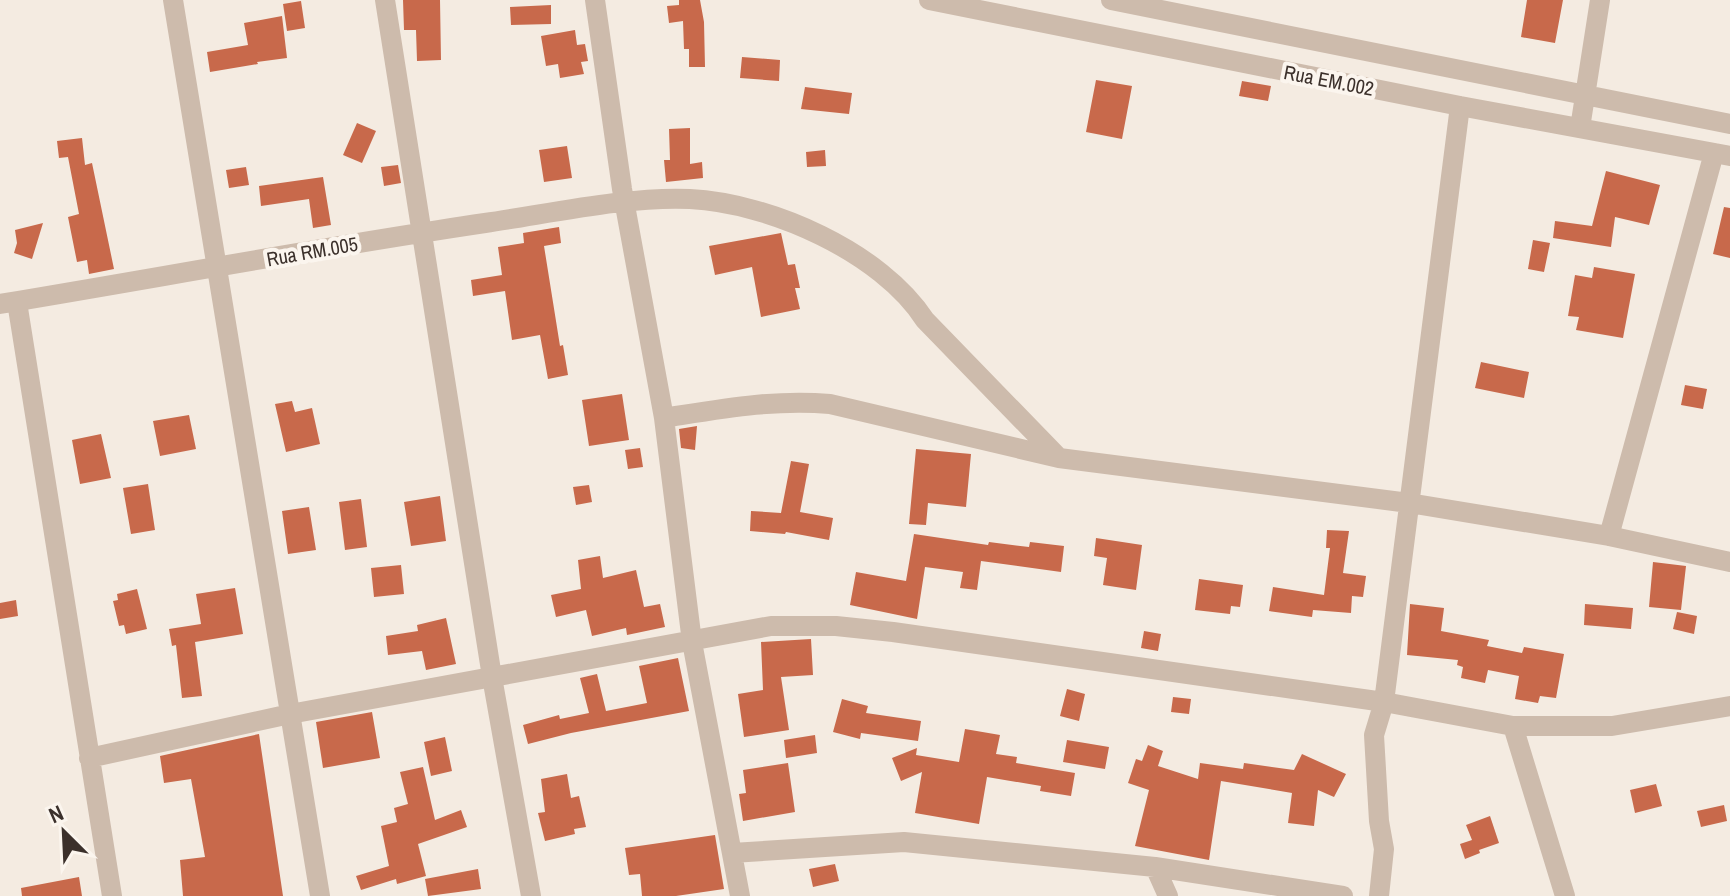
<svg xmlns="http://www.w3.org/2000/svg" width="1730" height="896" viewBox="0 0 1730 896" font-family="'Archivo Narrow',sans-serif">
  <rect width="100%" height="100%" fill="#f4ebe1"/>
  <path fill="#c8694b" d="M403,0H440L441,60L417,61L416,30H404Z
    M679,0H700L704,22L705,67H689V49H684L683,21L669,23L667,6L679,5Z
    M1527,0H1563L1555,43L1521,37Z
    M301,1L305,28L287,31L283,4Z
    M551,5V24L511,25L510,7Z
    M282,16L287,58L257,62L258,64L210,72L207,52L248,45L244,23Z
    M575,30L577,45L585,44L588,61L581,62L584,74L560,78L558,64L546,66L541,36Z
    M742,57L780,60L779,81L740,78Z
    M1096,80L1132,86L1122,139L1086,132Z
    M1242,81L1271,86L1268,101L1239,96Z
    M805,87L852,93L849,114L801,109Z
    M357,123L376,131L362,163L343,155Z
    M690,128V164L702,162L703,178L666,182L664,160H670L669,129Z
    M82,138L85,165L92,163L114,269L89,274L87,260L77,262L68,217L79,214L68,157L59,158L57,141Z
    M567,146L572,178L544,182L539,150Z
    M825,150L826,166L807,167L806,152Z
    M398,165L401,183L384,186L381,167Z
    M246,167L249,185L229,188L226,170Z
    M1606,171L1660,185L1649,225L1615,217L1611,247L1553,238L1555,221L1592,226Z
    M323,177L331,225L313,228L309,199L261,206L259,186Z
    M1724,207L1730,208V258L1713,254Z
    M43,223L32,259L14,253L17,243L15,230Z
    M559,227L561,243L544,246L560,346L563,345L568,375L548,379L540,335L512,340L505,291L473,296L471,280L502,275L498,247L524,243L523,233Z
    M781,233L788,265L795,264L800,288H795L800,309L761,317L752,267L715,275L709,246Z
    M1533,240L1550,243L1544,272L1528,269Z
    M1594,267L1635,274L1623,338L1576,330L1579,317L1568,316L1575,275L1592,278Z
    M1481,362L1529,372L1524,398L1475,388Z
    M1685,385L1707,389L1703,409L1681,405Z
    M622,394L629,440L589,446L582,400Z
    M292,401L295,412L312,408L320,444L286,452L275,404Z
    M189,415L196,449L160,456L153,421Z
    M697,426L695,450L681,448L679,429Z
    M101,434L111,478L80,484L72,440Z
    M640,448L643,467L628,469L625,450Z
    M916,449L971,454L966,507L928,503L926,525L909,524Z
    M791,461L809,464L800,512L833,518L829,540L786,532L785,534L750,531L751,511L781,513Z
    M148,484L155,530L131,534L123,488Z
    M589,485L592,502L576,505L573,487Z
    M440,496L446,541L411,546L404,502Z
    M361,499L367,547L345,550L339,502Z
    M309,507L316,550L288,554L282,511Z
    M1327,530L1349,531L1343,573L1366,576L1363,597L1352,596L1351,613L1313,610L1312,617L1269,611L1273,587L1324,595L1330,548H1326Z
    M914,534L988,545L989,542L1029,547L1030,542L1064,546L1061,572L981,561L977,590L960,588L963,572L925,567L917,619L850,605L856,572L906,581Z
    M1096,538L1142,545L1136,590L1103,585L1107,558L1094,556Z
    M600,556L603,578L636,570L644,607L660,604L665,627L627,635L626,628L592,636L586,610L556,617L551,595L581,589L578,560Z
    M1653,562L1686,566L1681,610L1649,607Z
    M401,565L404,594L374,597L371,568Z
    M1199,579L1243,585L1240,607L1231,606L1230,614L1195,610Z
    M235,588L243,634L195,642L202,696L182,698L176,645L172,646L169,629L201,624L196,594Z
    M137,589L147,629L126,634L124,625L119,626L113,601L118,600L117,594Z
    M16,600L18,616L0,619V603Z
    M1410,604L1444,608L1441,631L1489,640L1487,646L1522,653L1524,647L1564,654L1556,698L1540,696L1538,703L1515,699L1519,676L1488,670L1485,683L1461,678L1463,667L1457,665L1458,660L1407,655Z
    M1585,604L1633,608L1631,629L1584,625Z
    M1677,612L1697,616L1694,634L1673,629Z
    M446,618L456,664L426,670L422,651L388,655L386,636L418,631L417,625Z
    M1144,631L1161,634L1158,651L1141,648Z
    M811,639L813,675L781,677L789,730L744,737L738,694L763,690L761,642Z
    M678,658L689,711L571,733L528,744L523,725L559,715L560,719L589,713L580,678L597,674L606,711L647,703L639,666Z
    M1067,689L1085,694L1079,721L1060,716Z
    M1173,697L1191,699L1189,714L1171,712Z
    M842,699L868,706L866,713L921,721L918,741L861,733L860,739L833,732Z
    M372,712L380,758L323,768L316,722Z
    M965,729L1000,735L996,754L1017,757L1016,763L1075,773L1071,796L1040,791L1041,786L987,777L979,824L915,813L922,772L901,781L892,758L917,748L916,755L959,762Z
    M259,734L283,896H183L180,860L205,857L191,779L164,783L160,756Z
    M815,735L817,753L786,758L784,740Z
    M445,737L452,771L431,776L424,742Z
    M1067,740L1109,747L1105,769L1063,762Z
    M1148,745L1163,751L1158,766L1198,779L1200,763L1243,769L1244,763L1294,770L1302,754L1346,774L1334,797L1318,790L1314,826L1288,823L1292,793L1221,781L1209,860L1135,846L1149,790L1128,783L1136,759L1142,761Z
    M788,763L795,812L743,821L739,794L746,793L743,770Z
    M423,767L435,820L461,810L467,827L418,844L426,876L397,884L396,879L361,890L356,876L389,866L381,826L397,822L394,808L408,804L400,772Z
    M567,774L571,798L579,796L586,827L574,829L575,834L545,841L538,813L545,812L541,779Z
    M1656,784L1662,806L1635,813L1630,790Z
    M1724,805L1727,821L1701,827L1697,811Z
    M1490,816L1499,843L1479,850L1480,853L1465,859L1460,844L1472,840L1466,825Z
    M715,835L724,889L676,896H642L640,874L629,875L625,848Z
    M835,864L839,881L813,887L809,869Z
    M478,869L481,889L428,896L425,879Z
    M79,877L82,896H22L21,888Z"/>
  <g fill="none" stroke-linecap="round" stroke-linejoin="round">
    <path stroke="#cdbbac" stroke-width="20" d="M173,0L320,896
      M385,0L492,677L531,896
      M595,0L622,189L664,418L692,642L740,896
      M929,0L1460,106L1730,156
      M1111,0L1730,124
      M1580,128L1600,0
      M17,302L112,896
      M0,304C162,277 323,247 485,223C548,214 628,196 690,199C770,203 881,252 925,320L1059,458
      M664,418C721,409 773,399 830,404L1059,458L1409,503L1609,536L1730,562
      M1609,536L1714,153
      M1513,726L1565,896
      M89,758L290,714L771,626H836L893,632L1384,702L1513,726H1612L1730,706
      M732,853L904,842L1155,867L1343,896
      M1155,867L1168,896
      M1379,896L1384,849L1379,821L1374,735L1384,702L1460,106"/>
  </g>
  <g text-anchor="middle" dominant-baseline="central" stroke-width="8" stroke-linejoin="round" paint-order="stroke">
    <g font-size="20" fill="#3b302b" stroke="#fbf5ee">
      <text transform="translate(1329 80) rotate(11)">Rua EM.002</text>
      <text transform="translate(312 251) rotate(-10)">Rua RM.005</text>
    </g>
  </g>
  <g transform="translate(64 832) rotate(336)" stroke="#fbf5ee" stroke-width="6" paint-order="stroke">
  <path d="M0-6L14 30L0 20L-14 30Z" fill="#3b302b"/>
  <text y="-12" font-size="22" font-weight="bold" text-anchor="middle" fill="#3b302b">N</text>
  </g>
</svg>
